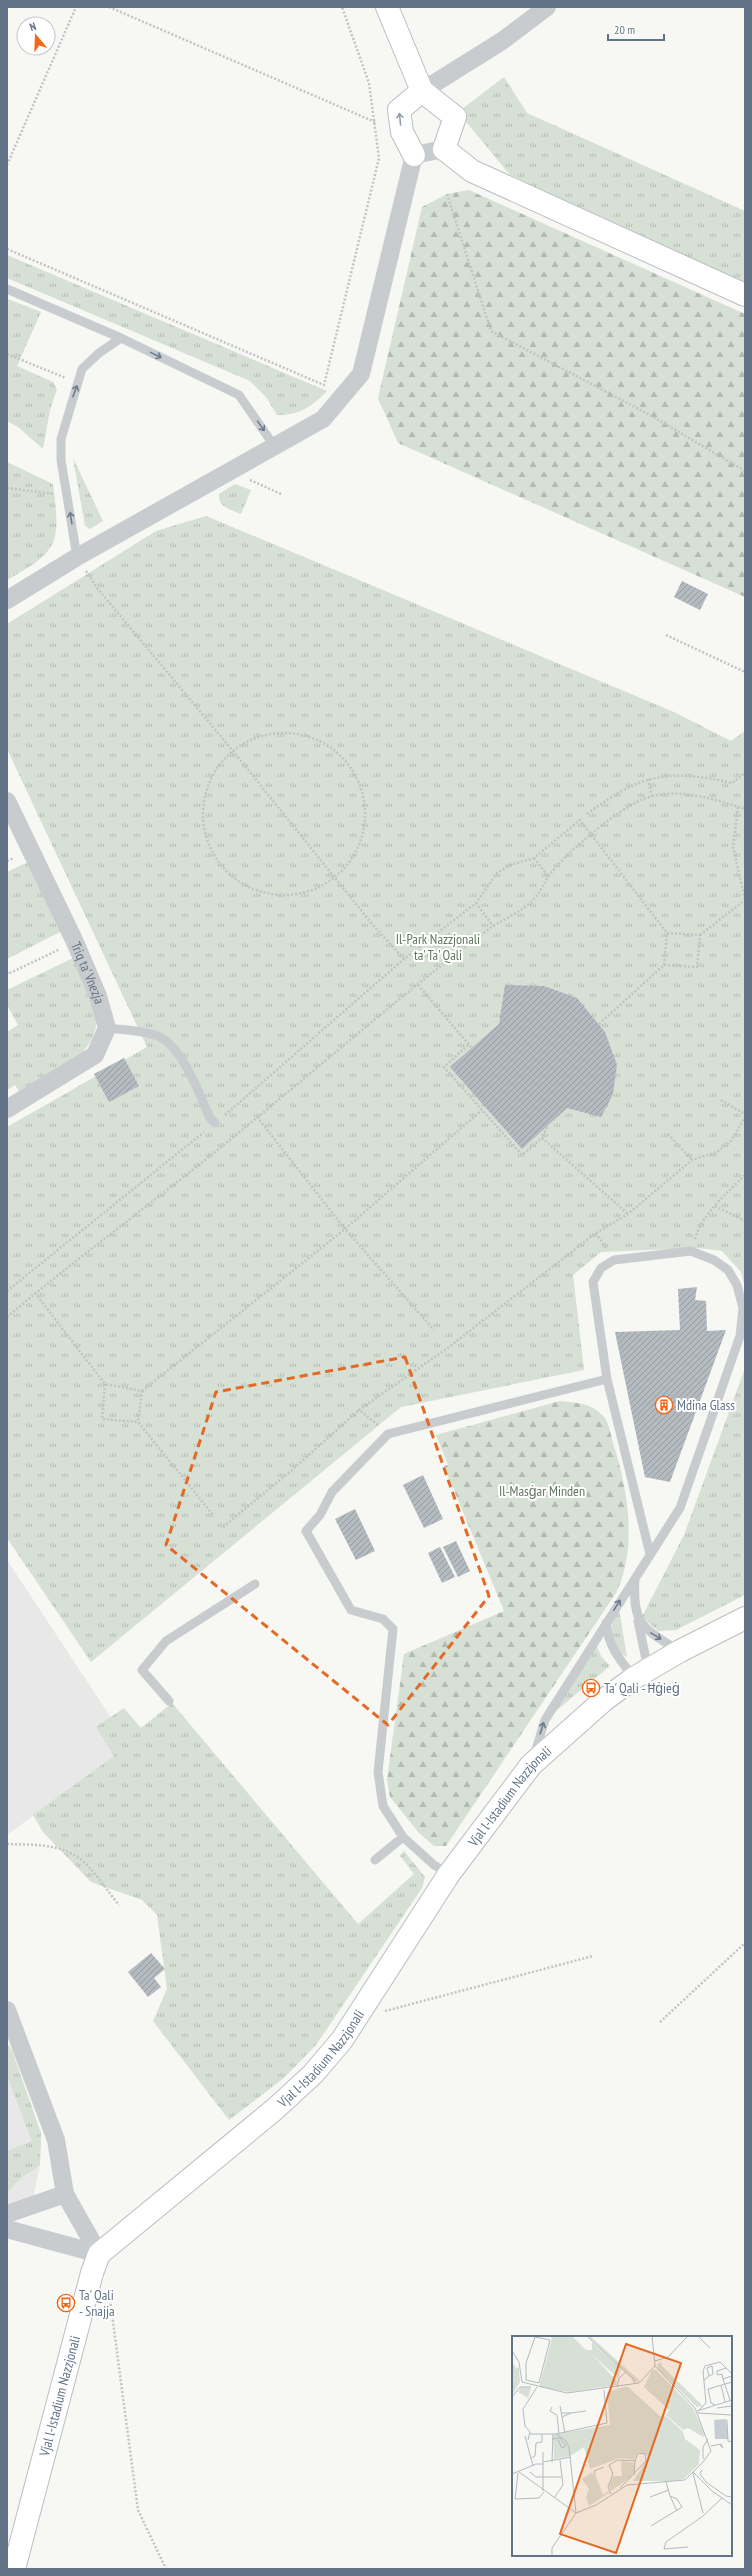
<svg xmlns="http://www.w3.org/2000/svg" width="752" height="2576" viewBox="0 0 752 2576" font-family="'PT Sans Narrow',sans-serif">
  <defs>
    <pattern id="grass-tufts" width="24" height="20" patternUnits="userSpaceOnUse"><rect width="24" height="20" fill="#d7e0d4"/><path d="M3 7l-1-3M5 7V3M7 7l1-3M15 17l-1-3M17 17v-4M19 17l1-3" fill="none" stroke="#b2bab2"/></pattern>
    <pattern id="forest-firs" width="22" height="20" patternUnits="userSpaceOnUse"><rect width="22" height="20" fill="#d7e0d4"/><path d="M5 1l3.5 6h-7zM16 11l3.5 6h-7z" fill="#b2bab2"/></pattern>
    <pattern id="building-hatch" width="6" height="6" patternUnits="userSpaceOnUse"><rect width="6" height="6" fill="#b3bac0"/><path d="M-1 1l2-2M0 6l6-6M5 7l2-2" fill="none" stroke="#959ca2"/></pattern>
  </defs>
  <rect width="100%" height="100%" fill="#f7f7f3"/>
  <path fill="#e7e8e7" d="M7,1560L129,1745L7,1835Z
    M7,2071L41,2138L40,2165L32,2203L7,2209Z"/>
  <path fill="url(#grass-tufts)" d="M504,77L527,113L745,211V287L510,175L458,112Z
    M7,255L327,391C313,406 298,416 277,415L266,397L250,381L7,278Z
    M8,299L41,312L17,366L53,382L57,389L50,410L43,449L18,427L7,421Z
    M73,458L103,521L90,529L85,526Z
    M7,462L53,484C60,542 61,550 7,580Z
    M235,484L251,490L241,514C232,510 217,507 219,494Z
    M206,516L674,712L731,741L745,731V1288L741,1272L722,1251L698,1248L601,1252L573,1275L584,1370L401,1407L91,1662L7,1538V1127L147,1047L7,749V624L156,531Z
    M28,862L62,931L7,959V872Z
    M73,958C80,975 91,994 95,1012C105,1055 48,1074 19,1091L15,1085L7,1090V1032L18,1025L7,1005V990Z
    M745,1368V1595L676,1630L658,1631L642,1617L684,1535Z
    M619,1609L627,1657C608,1646 607,1625 619,1609Z
    M596,1644L601,1656L610,1666L551,1715Z
    M172,1703L358,1924L414,1874L400,1856L404,1851L425,1877L422,1888L316,2045L284,2078L229,2120L153,2021L167,1989L157,1915L142,1900L91,1882L43,1832L33,1815L114,1756L96,1727L124,1708L141,1728Z
    M7,2043L12,2050L41,2133L40,2165L21,2178L7,2192V2151L32,2141L7,2076Z"/>
  <path fill="url(#forest-firs)" d="M469,190L745,314V597L398,443L378,398L422,207L447,194Z
    M560,1401C578,1403 592,1403 604,1417C609,1423 611,1436 613,1443C628,1490 638,1547 616,1593L446,1846H434L419,1833L390,1797L387,1780L404,1654L504,1611L444,1466L448,1465L436,1435Z"/>
  <path fill="url(#building-hatch)" d="M682,581L708,594L700,610L674,597Z
    M505,985L544,986L577,998L605,1032L617,1065L613,1094L601,1117L567,1108L522,1149L450,1067L499,1024Z
    M124,1058L139,1086L109,1102L94,1074Z
    M697,1287L695,1300L706,1301L707,1331L726,1330L670,1482L645,1477L615,1332L680,1330L678,1289Z
    M423,1475L443,1519L424,1528L403,1485Z
    M355,1509L375,1551L356,1560L335,1519Z
    M456,1541L470,1571L458,1577L443,1547Z
    M440,1547L455,1577L442,1583L428,1553Z
    M151,1953L165,1969L154,1978L161,1987L148,1997L128,1972Z"/>
  <g fill="none" stroke-linecap="round" stroke-linejoin="round">
    <defs>
      <g id="secondary">
        <path d="M387,7L422,91L455,117L444,149L472,171L745,295"/>
        <path d="M414,155L402,132L399,110L422,91"/>
        <path id="s2" d="M14,2569L92,2273L99,2254L275,2109L313,2074L342,2040L449,1874L531,1765L604,1700L634,1678L680,1651L745,1618"/>
      </g>
    </defs>
    <use href="#secondary" stroke="#babec4" stroke-width="24"/>
    <path stroke="#c2c3c5" stroke-width="2.5" stroke-dasharray="2 2" stroke-linecap="butt" d="M109,7L375,122
      M7,165L76,7
      M447,194L491,331L650,415L745,471
      M7,249L324,385L379,158L369,83L342,7
      M7,354L66,378
      M250,480L281,494
      M7,488L54,494
      M86,571L97,588L233,751L372,924L404,959
      M666,635L745,672
      M203 814a81 81 0 1 1 162 0a81 81 0 1 1-162 0Z
      M648,779L652,796
      M738,807L733,847L745,900
      M587,814C639,775 668,768 732,783L745,773
      M745,829V863
      M534,858L548,876
      M7,861L14,858
      M476,903L493,926
      M700,935L745,900
      M7,972L8,974L60,949
      M418,985L472,1048
      M599,1024L664,965L667,933L700,935L697,967L664,965
      M468,1045L444,1067L522,1155L542,1138
      M721,1100L745,1114
      M225,1115L404,959L476,903L497,873L510,865L534,858L580,820L667,933
      M257,1117L345,1229L434,1330
      M547,1127L542,1138L628,1214
      M668,1134L692,1160
      M715,1206L745,1221
      M745,1231V1233
      M596,1233L607,1250
      M695,1239C702,1214 727,1193 745,1175
      M7,1291L204,1132
      M35,1293L105,1384L142,1391L138,1422
      M7,1317C78,1257 154,1202 226,1143C314,1072 399,996 490,928C502,920 515,915 526,906C539,896 540,890 548,877C562,856 617,810 641,800C674,786 712,798 745,809
      M105,1384L102,1419L138,1422L214,1516
      M142,1391L345,1229L482,1110
      M378,1425L359,1410L449,1347L596,1233L628,1214L692,1160L717,1152L731,1141L745,1117
      M223,1527L291,1471L359,1410
      M7,1844C31,1845 58,1843 79,1858C93,1868 108,1892 119,1905
      M385,2011L593,1956
      M660,2022L745,1943
      M109,2292L138,2510L166,2569"/>
    <path stroke="#c9cccf" stroke-width="9" d="M7,289L121,338L239,395L275,447
      M77,557L61,460V439L82,369L99,353L121,338
      M107,1028C124,1030 142,1030 158,1036C183,1047 199,1094 210,1118L215,1123
      M607,1379L650,1554
      M635,1579C632,1625 643,1628 679,1651
      M638,1621L648,1669
      M606,1623C608,1646 620,1660 634,1678
      M169,1701L142,1670L166,1641L255,1584
      M375,1860L403,1837
      M449,1874L434,1865L403,1837L383,1806L378,1772L393,1629L383,1619L351,1610L306,1531L320,1515L332,1492L388,1434L607,1379L593,1282L601,1268L614,1260L691,1251L714,1260L728,1270L737,1285L743,1308L740,1336L680,1508L545,1720L534,1756"/>
    <g stroke="#c9cccf" stroke-width="18">
      <path d="M422,91L502,41L547,7"/>
      <path d="M7,600L77,557L323,419L361,374L414,155L444,149"/>
      <path id="s1" d="M7,801L75,942L98,996L107,1028L95,1055L7,1109"/>
      <path d="M7,2010L56,2140L65,2194L99,2254"/>
      <path d="M7,2214L65,2194"/>
      <path d="M7,2229L99,2254"/>
    </g>
    <use href="#secondary" stroke="#fff" stroke-width="22"/>
  </g>
  <defs><path id="oneway-shaft" d="M-6 0H5M1.5-3L5.5 0L1.5 3" fill="none" stroke-width="1.6" stroke-linecap="round" stroke-linejoin="round"/></defs>
  <use stroke="#929dab" href="#oneway-shaft" transform="translate(400 119) rotate(-96)"/>
  <g stroke="#6d7c8e">
    <use href="#oneway-shaft" transform="translate(156 355) rotate(26)"/>
    <use href="#oneway-shaft" transform="translate(75 391) rotate(-70)"/>
    <use href="#oneway-shaft" transform="translate(261 426) rotate(55)"/>
    <use href="#oneway-shaft" transform="translate(71 518) rotate(-99)"/>
    <use href="#oneway-shaft" transform="translate(617 1605) rotate(-58)"/>
    <use href="#oneway-shaft" transform="translate(656 1636) rotate(32)"/>
    <use href="#oneway-shaft" transform="translate(542 1728) rotate(-72)"/>
  </g>
  <path fill="none" stroke="#e46924" stroke-width="3" stroke-dasharray="8 5" stroke-linejoin="round" d="M405,1357L489,1596L388,1725L166,1545L216,1392Z"/>
  <defs>
    <symbol id="building-ring" viewBox="-11 -11 22 22"><circle r="9.5" fill="#fff" stroke="#f26819" stroke-width="1.5"/><path d="M-4-6H4V6H1V3H-1V6H-4ZM-2.5-4.3h1.7v1.8h-1.7ZM.8-4.3h1.7v1.8H.8ZM-2.5-1h1.7V.8h-1.7ZM.8-1h1.7V.8H.8Z" fill="#f26819"/></symbol>
    <symbol id="bus-ring" viewBox="-11 -11 22 22"><circle r="9.5" fill="#fff" stroke="#f26819" stroke-width="1.5"/><path d="M-5-6H5V4H4V6H2V4H-2V6H-4V4H-5ZM-3.5-4V0h7V-4ZM-3.5 1.2v1.5H-2V1.2ZM2 1.2v1.5H3.5V1.2Z" fill="#f26819"/></symbol>
  </defs>
  <g fill-rule="evenodd">
    <use href="#building-ring" x="654" y="1395" width="20" height="20"/>
    <use href="#bus-ring" x="581" y="1678" width="20" height="20"/>
    <use href="#bus-ring" x="56" y="2293" width="20" height="20"/>
  </g>
  <g text-anchor="middle" dominant-baseline="central" stroke-width="4" stroke-linejoin="round" paint-order="stroke">
    <g font-size="14" fill="#61795f" stroke="#fff">
      <text x="438" y="939">Il-Park Nazzjonali<tspan x="438" dy="16">ta' Ta' Qali</tspan></text>
      <text x="542" y="1491">Il-Masġar Minden</text>
    </g>
    <g font-size="14" fill="#637387" stroke="#fff">
      <text stroke="none"><textPath href="#s1" startOffset="190">Triq ta' Vnezja</textPath></text>
      <text stroke="none"><textPath href="#s2" startOffset="947">Vjal l-Istadium Nazzjonali</textPath></text>
      <text stroke="none"><textPath href="#s2" startOffset="623">Vjal l-Istadium Nazzjonali</textPath></text>
      <text stroke="none"><textPath href="#s2" startOffset="179">Vjal l-Istadium Nazzjonali</textPath></text>
    </g>
    <g font-size="14" fill="#637387" stroke="#fff" text-anchor="start">
      <text x="677" y="1405">Mdina Glass</text>
      <text x="604" y="1688">Ta' Qali - Ħġieġ</text>
      <text x="79" y="2295">Ta' Qali<tspan x="79" dy="16">- Snajja</tspan></text>
    </g>
  </g>
  <g transform="translate(512 2336)">
    <rect width="220" height="220" fill="#f7f7f3"/>
    <path d="M37,0H60L74,14H80V6L109,32L106,42L79,18L105,45L104,49L57,56L27,51L40,2ZM76,0H78L128,45L124,46ZM149,26L150,30L191,70L185,71L147,34L145,28ZM9,51L19,52L16,62L6,56ZM112,51H116L149,81L154,80L171,96L173,103L188,114L187,128L172,143L159,145H121L136,123L135,119L126,116L122,124L108,122L78,133L72,111L58,120L42,123L41,100L44,98L98,89L95,56ZM79,137L83,138L91,159L97,155V157L77,170L74,161L77,153L70,143Z" fill="#d7e0d4"/>
    <path d="M140,34H144L181,72L193,99L191,101L176,92L171,94L162,86L154,79L157,74L132,51ZM109,125L122,127V135L119,141L99,155L97,149L102,140H110Z" fill="#d7e0d4"/>
    <path d="M0,24L3,31L7,32L8,46L0,59Z" fill="#d7e0d4"/>
    <path d="M214,83L216,103H203L202,84Z" fill="#c6ced4"/>
    <path fill="none" stroke="#b3bac2" stroke-width="1" d="M75,0L121,43L123,48M186,0L198,12M23,1L38,4L27,47L14,44V27ZM0,15L7,26L10,46L55,57L127,47L143,30M143,25L156,21L176,0M214,32L205,35V39L210,38L211,43L220,40M211,43L218,64M192,44L197,40L195,32L200,30L201,38L197,40M209,49L213,66M105,51L107,42L114,36M92,54L95,87M0,61L8,51H19M203,69L199,67L196,53L220,46M48,70L53,97M40,71L38,75L45,79L47,98M205,72L220,70M187,74L194,67L191,35L193,30L208,26L220,38M185,75L220,64M49,77H59L50,81M59,77L74,75M186,77L220,79M215,84L216,105L220,106M17,98H44L95,87M44,98L54,105L57,111L64,177M13,100L21,130M40,103L48,102L54,110L50,112L46,104M16,104L18,96L13,90L11,73L25,51M199,110L209,108L211,112L207,108M19,122L23,120L24,107L30,106V98M191,123V111L196,103M31,126L59,121M40,126L41,98M190,134L188,138L194,146L214,160L220,161M7,136L64,177M18,136L24,141H50M181,136L200,155L220,169M6,137L3,163L27,162L32,156M181,137L191,177M0,138L24,128H31M83,138L82,135L92,131M122,139L123,125M31,155V116M99,158L96,151L101,138L97,129L106,124L123,125L126,117L133,118L134,125L108,152M158,160L165,175M138,161L157,154M42,162L51,149L48,124M139,190L170,171L165,163L158,160L154,146M176,211L152,213L154,206L191,180L210,162M40,220V212L64,177L84,169L115,149L173,144L191,126L199,115L183,72L143,30L140,0"/>
    <path fill="#e46924" fill-opacity="0.15" stroke="#e46924" stroke-width="2" d="M114,8L169,27L104,217L48,198Z"/>
    <rect width="220" height="220" fill="none" stroke="#637387" stroke-width="2"/>
  </g>
  <rect width="752" height="2576" fill="none" stroke="#637387" stroke-width="16"/>
  <g transform="translate(36 36) rotate(341)"><circle r="19" fill="#ffffff" stroke="#c1c7cf"/>
  <path d="M0-3L7 15L0 10L-7 15Z" fill="#f26819"/>
  <text y="-6" font-size="11" font-weight="bold" text-anchor="middle" fill="#637387">N</text>
  </g>
  <path d="M608 34v6h56v-6" fill="none" stroke="#637387" stroke-width="2"/>
  <text x="614" y="34" font-size="12" fill="#637387" stroke="#ffffff" stroke-width="3" paint-order="stroke">20 m</text>
</svg>
